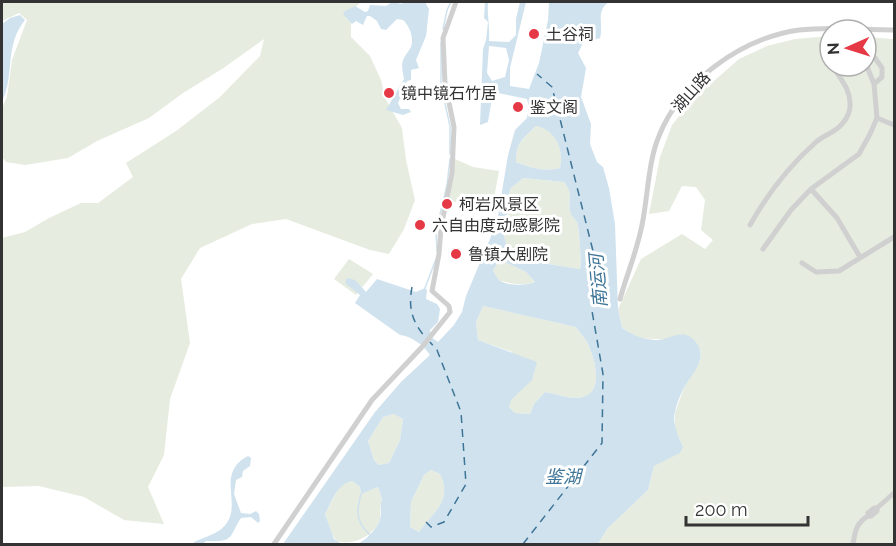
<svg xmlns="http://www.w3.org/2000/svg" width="896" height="546" viewBox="0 0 896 546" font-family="Raleway,'Noto Sans SC',sans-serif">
  <rect width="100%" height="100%" fill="#fff"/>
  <path fill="#e6ecdf" d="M2,2H361L351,11V37L370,56L381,80L386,100L402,128L406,160L415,200L404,229L389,254L370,250L286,219L252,224L200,248L181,279L190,343L170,399L164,455L148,487L164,524L124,520L84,497L39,486L2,487V238L25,232L49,218L81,203H98L133,177L126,163L176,131L220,97L260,56L264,39L222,69L183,93L149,118L97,141L68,158L25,165L6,162L2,157V108L7,97L12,60L27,20L19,13L2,21Z
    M830,36V66H866V37L894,39V544H598L607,529L648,490L654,466L683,447L675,429V413L684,388L700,361L701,352L695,341L637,338L622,328L618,309L641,259L682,234L705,249L713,240L701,230L705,200L696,187L682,186L669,211L649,214L660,157L672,125L692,100L739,59L767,46L795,39Z
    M536,126C556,130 564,149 560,168C544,172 531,168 516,162C516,143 523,139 536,126Z
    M455,159L473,167L499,171L492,209L475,206L473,196L461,193L460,199L457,198L456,202L451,201L449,197Z
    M523,178L564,182C575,196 566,201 571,214C572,217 575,219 577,222C579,227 582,264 580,269L528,261L516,256L507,247L504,236L510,189Z
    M349,259L373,274L356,295L334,279Z
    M505,262L526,272L535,282C524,286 510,284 498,280L493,271L497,264Z
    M483,306L576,327C579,332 584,337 587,342C594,356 605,391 583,397C571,400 557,394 545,392L534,404L530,414L515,413L509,407L512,352L478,340L476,322Z
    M394,414L403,419L400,440L389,463L379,465L374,460L368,441L383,417Z
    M431,470L440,474C453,501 433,512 419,532L410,527L411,502L424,475Z
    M347,481H354L360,487L361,494L378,487L382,499C379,507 382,514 379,522C373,536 352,546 337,541C331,535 328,522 325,514L339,488Z"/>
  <path fill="#cfe2ee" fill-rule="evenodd" d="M392,2L402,4L403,2H427L426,4L429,9L426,36L416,60L419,68L411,70V80L407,81L398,103L401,109H409L411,112L403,115L386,110L404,79C403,73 401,66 403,60C405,55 409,51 411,47C414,37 410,27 403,20L397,19L386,30L381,29L377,21L370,16H367L363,25L356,21L352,24L343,14L345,11L355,6L365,12L368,11L370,5L386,6Z
    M485,2H488C487,15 490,27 489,41L509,42L516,35V19L520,2H526L510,68V86L529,89L539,63L548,20L549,2H609C595,11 604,25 600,38L583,43L578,53L586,68L581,97L591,124L590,144L597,162L603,167L609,188L615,224L618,309L622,328C634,336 642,339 656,340C670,340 683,327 695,341C709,357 694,371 685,386C681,393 677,403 675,412C672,424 678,435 683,447L680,453L654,466L648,490L607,529L598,544H358C368,538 381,526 381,513C381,507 380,505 382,499L378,487L361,494L360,487L353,481C338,482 332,502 325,514L334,539L342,544H283L375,412L401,382L430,355C423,345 412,336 400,335L355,303L360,295L345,283L347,278L355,280L366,292L377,279L416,292L425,288L427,290L426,299L437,304L440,309L438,322L430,330L431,337L438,342L454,325L462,312L466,296L497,222L508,155L515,130L527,118L529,107L527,99L493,92L488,122L480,125L483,49L486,40L488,22L484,18ZM489,46L506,48L509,60L505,77L492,81L487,73ZM536,126C556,130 564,150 560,168C544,172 531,168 516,162C516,142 523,139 536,126ZM523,178L564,182C575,196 566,201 571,214C572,217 575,219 577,222C579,227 582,263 580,269L528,261L516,256L507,247L504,236L510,189ZM505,262L526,272L535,282C526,286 506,286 499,280C498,280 494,272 493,271L497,264ZM483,306L576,327C579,332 584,337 587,342C594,356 605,391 583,397C571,400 557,394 545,392L534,404L530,414L515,413L509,407L511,400L532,380L537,362L478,340L476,322ZM394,414L403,419L400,440L389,463L379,465L374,460L368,441L383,417ZM431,470L440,474C453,501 433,512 419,532L410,527L411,502L424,475Z
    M20,15L25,20C4,45 15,77 2,101V24L10,18Z
    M248,456L251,458L250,466L243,471L242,477L236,480L234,494L241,513L250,514L256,511L259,514L260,521L258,523L251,517L241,518C228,538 235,542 206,541L203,544H194V542C202,538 213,535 220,530C248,509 212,475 248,456Z"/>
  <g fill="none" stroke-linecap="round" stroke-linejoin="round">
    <path stroke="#cfe2ee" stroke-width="1.5" d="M443,29L447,10L451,2
      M441,43V86L450,126V154
      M437,251L436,231L447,185L450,159
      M425,288L436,259
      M361,494C356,512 356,522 370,535"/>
    <path stroke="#3f7597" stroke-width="1.5" stroke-dasharray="8 6" stroke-linecap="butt" d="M412,287C408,308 412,322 426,338
      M426,522L431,527L444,522L466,484L461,412L437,350L430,342
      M523,544L602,443L603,374L592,311L594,277L593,251L552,87L537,74"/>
    <path stroke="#d0d0d0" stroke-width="5" d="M867,30L868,48L882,68V77L874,84
      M877,118L894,125
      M811,189L837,218L860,257
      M750,225C767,195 790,165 816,142C824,135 836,132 842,124C847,119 851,110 850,103C850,88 839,78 833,66
      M763,249L791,210L811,189L859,154L870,134L877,118L874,84L866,64
      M802,263L816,272L839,271L894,237
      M620,299C627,274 637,251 642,225C648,196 648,162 659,136C680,82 742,38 799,30C830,26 863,30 894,30
      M877,508V511L871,516H868V513L874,508H877L894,493
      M274,544L372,400L422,347L450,312L449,306L432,291L439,254L441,227L452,173L454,127L445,83L443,38L456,2
      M853,544C855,532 856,523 868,516"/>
  </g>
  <g fill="#e63946" stroke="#fff" stroke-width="2">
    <circle cx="534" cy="34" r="6"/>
    <circle cx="389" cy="93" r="6"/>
    <circle cx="518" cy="107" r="6"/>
    <circle cx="447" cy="204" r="6"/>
    <circle cx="420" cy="225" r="6"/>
    <circle cx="456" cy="254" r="6"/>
  </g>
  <g text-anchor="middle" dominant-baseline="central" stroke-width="6" stroke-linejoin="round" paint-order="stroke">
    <g font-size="16" fill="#333" stroke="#fff" text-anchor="start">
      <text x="546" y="34">土谷祠</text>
      <text x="401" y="93">镜中镜石竹居</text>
      <text x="530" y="107">鉴文阁</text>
      <text x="459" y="204">柯岩风景区</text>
      <text x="432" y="225">六自由度动感影院</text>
      <text x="468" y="254">鲁镇大剧院</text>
    </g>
    <g font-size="16" fill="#333" stroke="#fff">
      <text transform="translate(691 92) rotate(-48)">湖山路</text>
    </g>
    <g font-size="18" font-style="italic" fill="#3f7597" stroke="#fff">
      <text transform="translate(598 281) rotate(-95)">南运河</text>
      <text x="563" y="476">鉴湖</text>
    </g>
  </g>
  <rect width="896" height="546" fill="none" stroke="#333333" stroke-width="6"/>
  <g transform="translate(848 48) rotate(267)"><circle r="28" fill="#ffffff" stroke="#adadad" stroke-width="1.5"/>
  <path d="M0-4.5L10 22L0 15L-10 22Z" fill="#e63946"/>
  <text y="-9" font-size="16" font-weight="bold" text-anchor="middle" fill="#333333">N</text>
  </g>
  <path d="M686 516v9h122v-9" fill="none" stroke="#333333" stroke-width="3"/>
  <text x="695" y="516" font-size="18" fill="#333333" stroke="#ffffff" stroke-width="4.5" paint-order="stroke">200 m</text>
</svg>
